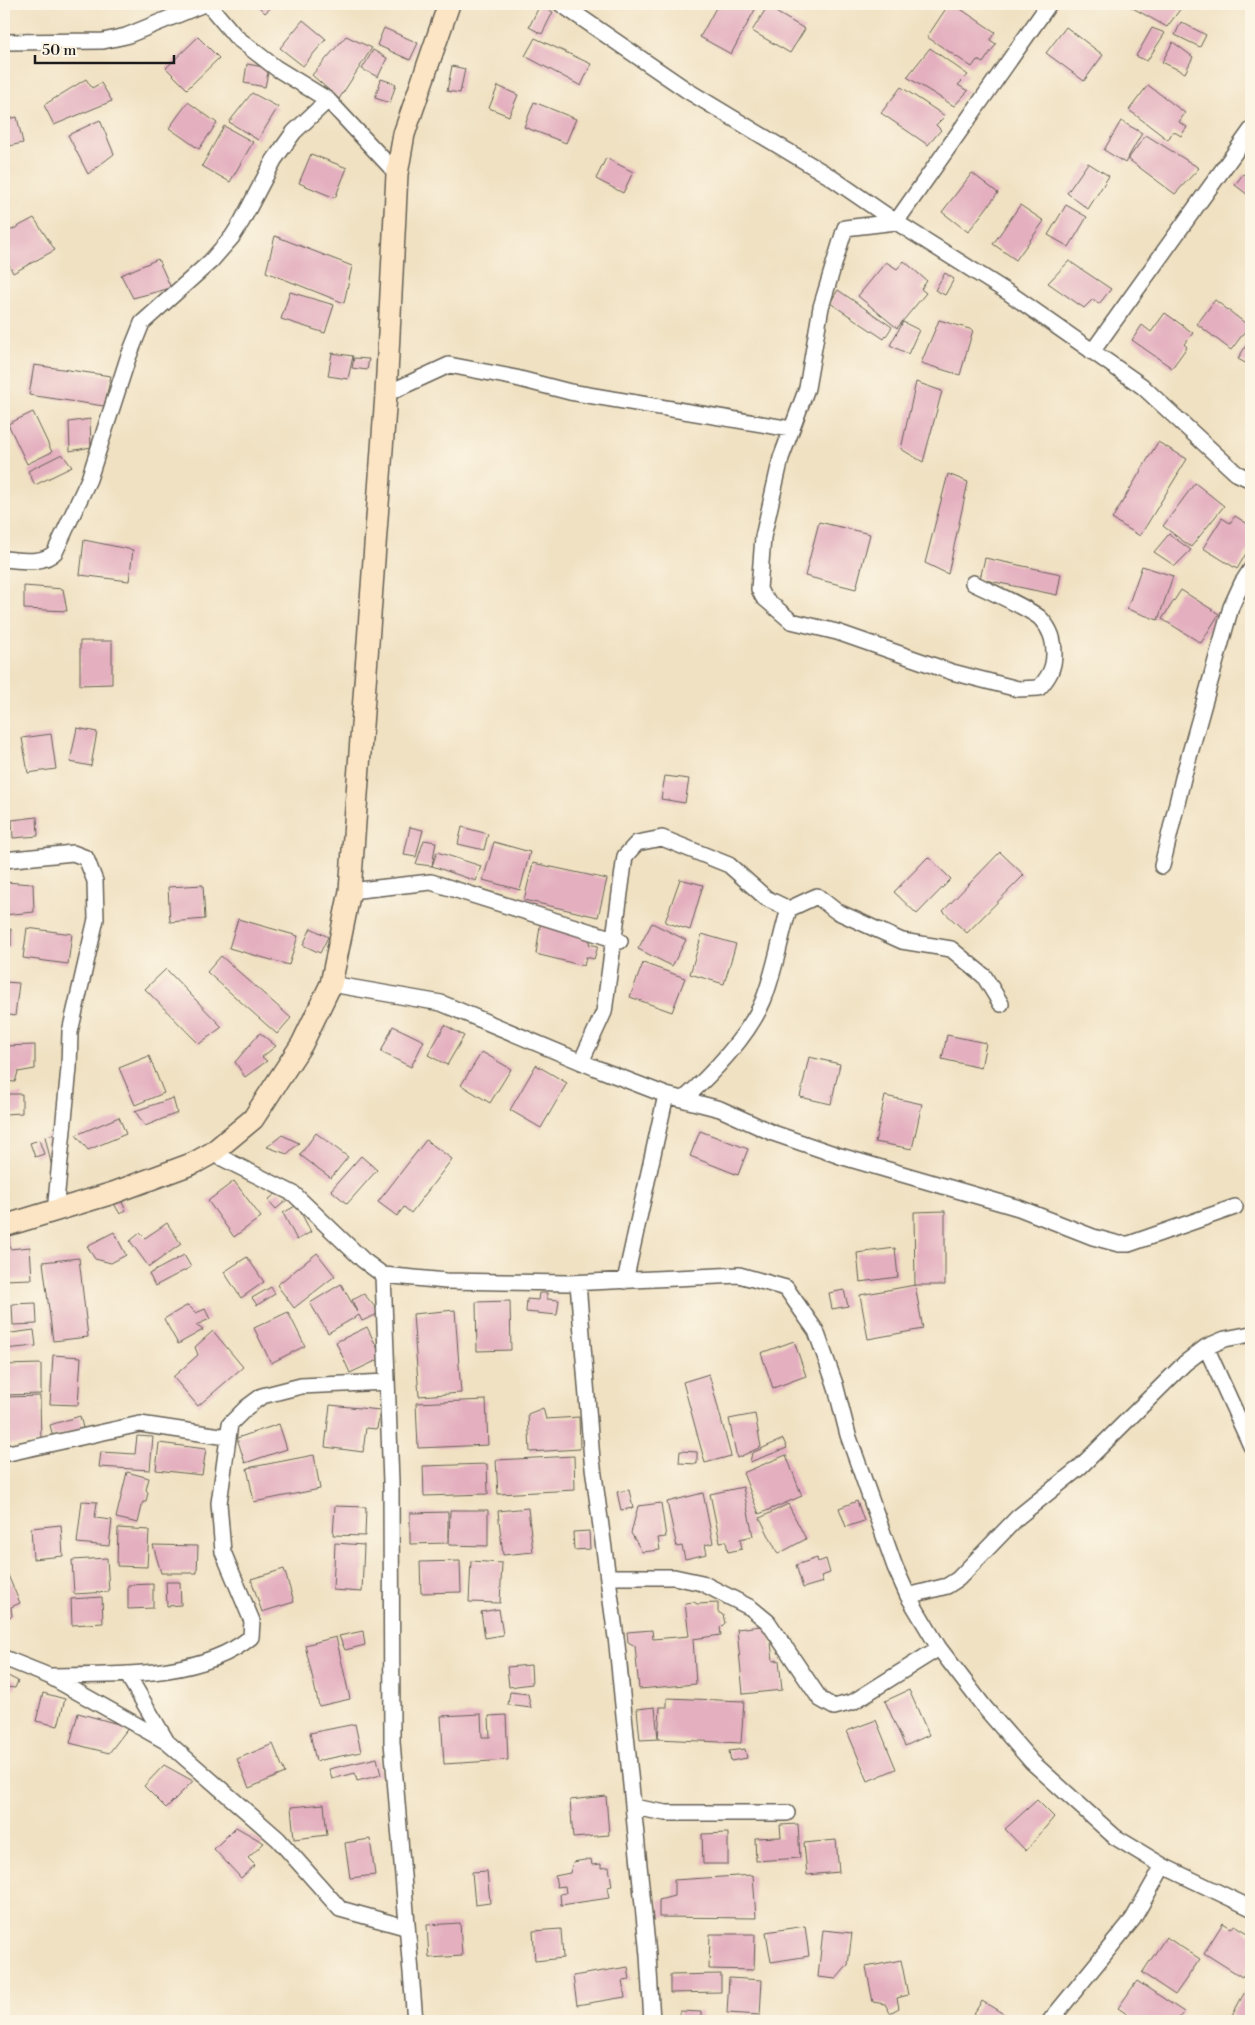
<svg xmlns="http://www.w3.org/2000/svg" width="1255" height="2025" viewBox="0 0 1255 2025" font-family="'Libre Bodoni',serif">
  <rect width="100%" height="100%" fill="#fcf5e5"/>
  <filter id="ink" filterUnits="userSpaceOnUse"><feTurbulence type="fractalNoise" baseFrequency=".02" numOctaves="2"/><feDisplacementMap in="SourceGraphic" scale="10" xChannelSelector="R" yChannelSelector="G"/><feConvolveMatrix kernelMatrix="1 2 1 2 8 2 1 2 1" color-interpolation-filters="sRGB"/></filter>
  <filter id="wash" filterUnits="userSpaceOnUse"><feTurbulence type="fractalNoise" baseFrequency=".0096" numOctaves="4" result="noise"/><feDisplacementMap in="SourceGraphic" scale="20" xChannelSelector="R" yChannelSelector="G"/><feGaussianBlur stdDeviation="1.12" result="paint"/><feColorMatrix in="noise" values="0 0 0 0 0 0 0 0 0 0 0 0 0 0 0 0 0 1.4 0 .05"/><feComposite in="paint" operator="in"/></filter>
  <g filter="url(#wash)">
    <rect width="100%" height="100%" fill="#f0e1c2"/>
    <g id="blocks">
      <path fill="#e4b0c0" d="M256,4H275L265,13Z
        M718,4H758L731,54L700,37Z
        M949,4H953L995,32L990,40L996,44L983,63L977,60L972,67L927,37Z
        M1133,4H1184L1167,27L1131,7Z
        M540,5L553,12L542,34L529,27Z
        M767,7L805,29L790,53L752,31Z
        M303,20L326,39L303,66L280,48Z
        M1181,22L1206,35L1200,47L1175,35Z
        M1066,27L1103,55L1084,81L1046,53Z
        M384,28L418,43L410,60L377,45Z
        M1152,28L1165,33L1147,61L1136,56Z
        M346,36L372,48L339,99L312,75Z
        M198,37L219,58L187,89L166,68Z
        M535,38L591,64L581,86L525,56Z
        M1173,42L1193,57L1185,73L1162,62Z
        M930,48L968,75L958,85L968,91L954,106L907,77Z
        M373,50L387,58L378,77L362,69Z
        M247,64L269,68L265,87L244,83Z
        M452,66L465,69L460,93L447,91Z
        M86,79L92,88L101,83L112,101L54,125L44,105Z
        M381,79L396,84L390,103L375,98Z
        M1148,85L1185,113L1179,122L1187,127L1181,136L1173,131L1168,140L1129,110Z
        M498,86L518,95L509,116L489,108Z
        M901,87L945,116L936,125L941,130L928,145L881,113Z
        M252,93L278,107L258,140L229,122Z
        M188,102L217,123L199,149L169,128Z
        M534,102L576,119L566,143L524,127Z
        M17,117L23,143L4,147V120Z
        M100,120L114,154L88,174L68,135Z
        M1121,121L1142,133L1125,163L1104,150Z
        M224,126L253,142L230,182L202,166Z
        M1146,135L1199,168L1175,194L1128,159Z
        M311,154L347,168L335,198L299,183Z
        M606,158L633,172L623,193L596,179Z
        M1088,163L1109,176L1088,209L1067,193Z
        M972,173L998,193L968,232L942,212Z
        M1243,174L1251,180V191L1248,195L1235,185Z
        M1020,205L1044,221L1016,260L993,244Z
        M1066,205L1087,217L1069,247L1048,235Z
        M34,218L55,250L13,273L4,254V234Z
        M275,236L352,266L344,303L266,272Z
        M158,259L171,288L133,298L121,275Z
        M904,261L927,281L921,289L926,293L897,328L858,296L886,262L897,269Z
        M1069,261L1111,289L1099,304L1093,299L1084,308L1048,283Z
        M945,273L954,279L945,295L935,290Z
        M838,290L892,327L884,339L830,303Z
        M290,292L334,305L325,333L281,319Z
        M1215,300L1249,326L1231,350L1197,324Z
        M1165,313L1193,333L1184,344L1187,347L1172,368L1132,340L1142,325L1151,332Z
        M939,320L973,330L960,375L921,363Z
        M903,322L919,330L908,354L890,345Z
        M1251,337V366L1238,359Z
        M332,353L353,356L348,379L328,376Z
        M354,358L369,359L367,370L352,368Z
        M34,365L111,376L104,406L29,395Z
        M916,382L942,391L923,462L901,449Z
        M33,412L52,452L27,464L8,424Z
        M90,419L91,447L70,451L69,422Z
        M1158,442L1187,459L1140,536L1112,519Z
        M62,454L72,467L35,485L28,471Z
        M948,474L968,482L948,574L925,563Z
        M1195,483L1224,506L1191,547L1163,526Z
        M1235,516L1251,526L1248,534L1251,536V545L1237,569L1203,548L1222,518L1230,523Z
        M819,522L870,534L856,589L805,576Z
        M1169,534L1191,550L1175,566L1154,552Z
        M84,540L133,550L129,581L80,575Z
        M985,558L1061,574L1057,595L980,579Z
        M1142,566L1173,576L1158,620L1127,609Z
        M24,586L63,589L67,611L24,609Z
        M1181,590L1219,614L1201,643L1162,619Z
        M80,641H112V684L80,685Z
        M4,680L7,714H4Z
        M77,728L97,732L91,766L70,762Z
        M51,734L56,769L28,773L22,738Z
        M665,776L689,779L685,803L661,799Z
        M37,817L38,836L13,838L12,820Z
        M410,827L423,830L416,857L404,855Z
        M462,827L488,834L484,850L458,844Z
        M424,840L436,842L432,866L437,852L481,866L476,881L432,866L416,864Z
        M494,842L530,852L520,890L483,880Z
        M1000,852L1024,875L967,933L943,911Z
        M928,857L951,879L917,914L894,892Z
        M533,863L607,879L598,917L524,900Z
        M680,879L703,885L690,930L665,922Z
        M4,882L33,884L34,912L4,915Z
        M203,885L205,919L170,922L168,887Z
        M238,919L298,936L289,965L229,948Z
        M541,919L591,937L589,944L598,946L594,959L586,957L584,966L536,954Z
        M652,923L686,940L672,966L638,949Z
        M27,928L72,934L68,964L23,958Z
        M311,928L328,937L320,953L303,945Z
        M11,929V946L4,948V930Z
        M702,934L736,944L724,984L690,974Z
        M221,956L291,1018L277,1034L207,972Z
        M643,963L685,978L672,1012L630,997Z
        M166,969L222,1027L199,1044L145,989Z
        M4,982L19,983L15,1016L4,1014Z
        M445,1025L464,1036L447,1065L428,1055Z
        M393,1026L424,1041L411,1067L381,1052Z
        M260,1033L276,1046L262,1057L267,1061L245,1077L235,1062Z
        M947,1035L986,1043L981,1068L942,1059Z
        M35,1045V1069L18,1072L15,1082L4,1081V1046Z
        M482,1052L511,1069L490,1103L461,1085Z
        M149,1056L164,1093L135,1105L119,1068Z
        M809,1057L840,1064L831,1104L800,1097Z
        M536,1065L567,1083L541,1128L510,1110Z
        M4,1094H22V1113L4,1114Z
        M885,1096L922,1104L912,1149L875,1142Z
        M173,1098L177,1113L145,1126L135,1111Z
        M119,1117L126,1134L88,1150L76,1135Z
        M700,1131L748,1149L738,1175L690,1156Z
        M62,1133L53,1172L45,1136Z
        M316,1133L348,1157L331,1178L300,1155Z
        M282,1135L299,1143L287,1154L267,1147Z
        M39,1140L44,1154L35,1157L30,1143Z
        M426,1140L452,1159L411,1213L404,1207L397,1216L378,1202Z
        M361,1156L377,1170L347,1204L331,1190Z
        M234,1181L261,1217L234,1237L208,1201Z
        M116,1191L126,1210L120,1214L109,1195Z
        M279,1191L287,1200L276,1209L268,1200Z
        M297,1205L311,1232L297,1240L283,1213Z
        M945,1211V1285H915L923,1329L868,1339L860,1295L915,1285L914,1212Z
        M167,1223L181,1244L149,1267L130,1241L140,1233L145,1238Z
        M114,1232L126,1255L111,1263L95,1259L87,1246Z
        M9,1236L10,1249L30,1247L32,1279L4,1280V1239Z
        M895,1248L898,1277L860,1282L857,1253Z
        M317,1253L335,1276L294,1308L277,1285Z
        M184,1255L191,1267L155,1286L149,1274Z
        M247,1257L264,1282L241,1298L224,1272Z
        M79,1258L88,1337L53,1341L43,1262Z
        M341,1284L357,1312L352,1300L364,1294L380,1313L362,1321L359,1315L328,1333L310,1303Z
        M271,1287L275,1294L257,1305L252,1298Z
        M844,1290L848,1306L832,1309L829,1293Z
        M539,1293H547V1299L559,1300L557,1315L526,1312L527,1299L538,1300Z
        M510,1301L511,1350L477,1351L476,1302Z
        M36,1303L37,1324L13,1325L12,1304Z
        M188,1305L196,1313L205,1309L210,1319L196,1325L203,1330L178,1344L164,1319Z
        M455,1310L461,1393L419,1396L413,1314Z
        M288,1312L305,1346L271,1363L254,1328Z
        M367,1327L382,1358L350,1373L336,1342Z
        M34,1330L36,1346L4,1349V1334Z
        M213,1331L243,1367L198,1406L173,1377L198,1355L195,1347Z
        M794,1341L806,1376L773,1388L761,1353Z
        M53,1355L81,1357L78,1405L50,1404Z
        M41,1364V1394L4,1395V1365Z
        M709,1374L731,1456L705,1463L683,1382Z
        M40,1396L41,1443L7,1444L6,1397Z
        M486,1400L488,1445L418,1448L416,1403Z
        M330,1405L380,1410L377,1429L366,1428L363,1452L325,1447Z
        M543,1408L546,1419L579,1417L580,1449L530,1452L528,1414Z
        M755,1414L761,1447L737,1458L729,1419Z
        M80,1416L83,1428L53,1437L50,1425Z
        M279,1424L287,1449L245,1463L237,1438Z
        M137,1436L153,1437L150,1470L99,1467L101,1452L135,1454Z
        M783,1439L787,1448L750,1462L752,1453Z
        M159,1443L206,1449L202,1475L156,1470Z
        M680,1451L697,1452V1464L679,1463Z
        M314,1455L320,1489L254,1502L247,1468Z
        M786,1455L802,1496L759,1514L743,1473Z
        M574,1456L575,1490L498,1494L496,1460Z
        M487,1464L488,1494L424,1496L423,1466Z
        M127,1472L149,1478L146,1490L148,1492L146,1502H143L138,1523L116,1518Z
        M743,1487L753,1536L740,1539L742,1549L728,1552L726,1541L720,1542L710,1494Z
        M629,1490L633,1508L621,1510L617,1492Z
        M703,1493L713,1543L705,1545L707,1554L685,1559L682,1546L677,1547L667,1502Z
        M82,1501L97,1502L95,1518L112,1520L109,1546L77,1543Z
        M857,1501L864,1521L846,1527L839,1508Z
        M661,1503L666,1537L658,1538L660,1550L642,1552L631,1533L638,1506Z
        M788,1504L806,1539L778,1554L760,1518Z
        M335,1506L366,1507L365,1536L333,1535Z
        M528,1508L533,1552L503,1555L498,1511Z
        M450,1510H488V1546L449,1545Z
        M448,1512V1543L410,1544V1513Z
        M61,1525L63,1556L33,1559L31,1528Z
        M118,1528L149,1530L147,1567L117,1566Z
        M589,1531L590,1549L574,1550L573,1532Z
        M335,1543L364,1545L362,1592L333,1590Z
        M153,1545L198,1546L197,1573H161Z
        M107,1558L109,1592L74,1594L72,1560Z
        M817,1558L818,1562L826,1559L830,1573L821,1576L823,1582L803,1588L796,1565Z
        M460,1561L461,1592L421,1593L420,1562Z
        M471,1561L502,1563L500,1603L469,1602Z
        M4,1566L20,1603L11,1607L12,1616L4,1619Z
        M284,1569L294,1602L262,1612L251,1579Z
        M166,1582H180L181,1605L167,1606Z
        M153,1584V1608L128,1609V1585Z
        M102,1597L103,1623L72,1625L71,1599Z
        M694,1602L697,1604L718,1603V1612L723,1615L725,1623L720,1628L721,1635L693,1639L696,1684L639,1689L635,1646L628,1642L627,1632L652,1630L653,1639L689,1636L685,1603Z
        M499,1609L503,1635L485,1638L481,1612Z
        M769,1625L773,1661L779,1660L782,1690L743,1694L737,1629Z
        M363,1631L365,1645L345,1650L339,1636Z
        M336,1637L350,1699L319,1706L305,1645Z
        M531,1665L532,1684L509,1687L507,1667Z
        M4,1674L18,1681L15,1688L6,1687L4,1690Z
        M909,1690L929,1735L905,1746L885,1701Z
        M510,1692L528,1694L531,1708L508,1705Z
        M43,1693L65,1699L58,1726L36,1721Z
        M667,1698L744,1701L741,1743L658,1739L660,1707H667Z
        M655,1707L658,1739L640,1740L637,1709Z
        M78,1713L129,1727L109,1753L70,1743Z
        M481,1714L482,1737H490L489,1716L506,1715L508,1760L444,1764L441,1716Z
        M876,1720L896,1769L868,1781L847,1731Z
        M355,1724L361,1752L316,1761L310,1733Z
        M273,1744L285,1773L249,1788L237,1759Z
        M745,1749L747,1758L731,1761L729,1751Z
        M377,1758L381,1775L357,1781L355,1773L332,1779L329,1769Z
        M164,1765L193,1781L166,1808L144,1786Z
        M606,1796L609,1835L573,1838L570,1800Z
        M1037,1800L1054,1817L1026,1851L1005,1829Z
        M324,1804L327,1835L294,1839L291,1807Z
        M798,1824L800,1858L756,1861L755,1838L781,1837L780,1825Z
        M236,1827L264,1843L248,1858L255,1865L241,1878L214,1849Z
        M728,1833V1864H703L702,1834Z
        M370,1839L375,1875L350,1878L345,1843Z
        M836,1840L839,1872L807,1875L804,1843Z
        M591,1859L592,1865L601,1864V1868L609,1867L612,1886L607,1887L609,1898L561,1905L560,1894L566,1893L565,1886L557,1887L555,1876L570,1873L573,1862Z
        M487,1871L490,1903L475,1905L472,1872Z
        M753,1875L756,1918L659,1917V1900L674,1896V1880Z
        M460,1923L462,1956L429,1958L427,1925Z
        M1223,1923L1231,1928L1235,1925L1251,1935V1962L1242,1977L1204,1953Z
        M805,1926L809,1956L771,1962L766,1932Z
        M561,1929L563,1958L535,1961L533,1931Z
        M823,1930L852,1933L848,1965L836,1979L818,1977Z
        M710,1934H755L754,1970L709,1969Z
        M1166,1937L1200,1959L1175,1995L1142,1973Z
        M901,1960L908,1995L897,1998L899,2008L890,2013L885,2004L873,2002L866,1967Z
        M628,1967L630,1980L622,1981L625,1997L577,2005L573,1976Z
        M721,1974V1992L670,1993V1975Z
        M729,1978L762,1980L760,2015L727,2013Z
        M1137,1981L1184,2012L1177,2021H1137L1118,2008Z
        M1251,1981V2021H1243L1232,2015Z
        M982,2001L1012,2019L1011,2021H969Z
        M680,2011L701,2012V2021H680Z"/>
    </g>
  </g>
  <g filter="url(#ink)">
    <use href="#blocks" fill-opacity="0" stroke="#666156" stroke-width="1"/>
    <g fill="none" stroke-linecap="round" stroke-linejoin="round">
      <defs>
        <path id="minor" d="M208,4L236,37L276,68L328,100L397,174
          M561,4L688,91L829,176L896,222L845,228L821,307L807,388L781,458L763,537L759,589L763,597L791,621L837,632L952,672L1018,689L1039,688C1048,678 1054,669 1054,654C1054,640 1051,630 1041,619C1033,610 987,590 973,583
          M1049,4L896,222L1009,293L1142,386L1236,473L1251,480
          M4,42L103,41L126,36L204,4
          M1092,352L1251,130
          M386,394L449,365L516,378L570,392L791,429
          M4,559C20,560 43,565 55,552L89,479L128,358L142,323L211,261L232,237L242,221L274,160L294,132L328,100
          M4,860L73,853L86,858L95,881L96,919L70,1032L69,1068L55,1212
          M1162,866L1183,778L1231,607L1242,583L1251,569
          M350,891L431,882L620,941
          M331,984L441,1003L596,1068L666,1095L720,1109L773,1133L840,1156L1019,1208L1093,1237L1119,1244H1129L1235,1207
          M581,1062L604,1012L625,856L637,843L662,838L729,865L766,898L789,909
          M684,1099C711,1075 749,1035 763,1001C774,975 780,938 789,909L817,896L836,911L902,941L951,949L984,976L1001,1004
          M212,1153L294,1194L363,1260L383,1275L446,1281L569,1283L739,1275L786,1288L816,1331L835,1384L848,1435L895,1567L908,1596L939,1648L985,1708L1032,1762L1115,1837L1163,1866L1251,1908
          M383,1275L391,1482L392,1742L415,2021
          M625,1281L666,1095
          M578,1283L592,1460L617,1645L648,1955L652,2021
          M1206,1347L1251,1446
          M4,1454L140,1424L227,1437
          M608,1577H674L702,1583L751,1608L768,1622L820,1699L834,1707L853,1702L939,1648
          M908,1596L947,1586L958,1579L1018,1517L1079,1468L1185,1363L1206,1347L1225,1339L1251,1334
          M4,1658L49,1676L167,1742L278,1839L340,1909L405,1927
          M127,1674L167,1742
          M49,1676C111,1675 201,1679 251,1637L252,1621L223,1552L219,1503L230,1424L247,1407L262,1396L301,1386L387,1382
          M633,1807L666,1813H787
          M1050,2021L1133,1919L1163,1866"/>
        <path id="secondary" d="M4,1226L113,1193L194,1163L212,1153L253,1119L302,1044L331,984L350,891L386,394L397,174L404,134L449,4"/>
      </defs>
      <use href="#minor" stroke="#666156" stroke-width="18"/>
      <use href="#secondary" stroke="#666156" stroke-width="24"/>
      <use href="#minor" stroke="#fff" stroke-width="15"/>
      <use href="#secondary" stroke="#fce5c4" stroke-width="21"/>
    </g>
  </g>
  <rect width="1255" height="2025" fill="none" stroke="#fcf5e5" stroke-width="20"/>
  <path d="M35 55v8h139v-8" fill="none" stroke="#1c1c1c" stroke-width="2.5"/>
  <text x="42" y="55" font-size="15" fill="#1c1c1c" stroke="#fcf5e5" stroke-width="4" paint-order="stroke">50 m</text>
</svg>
